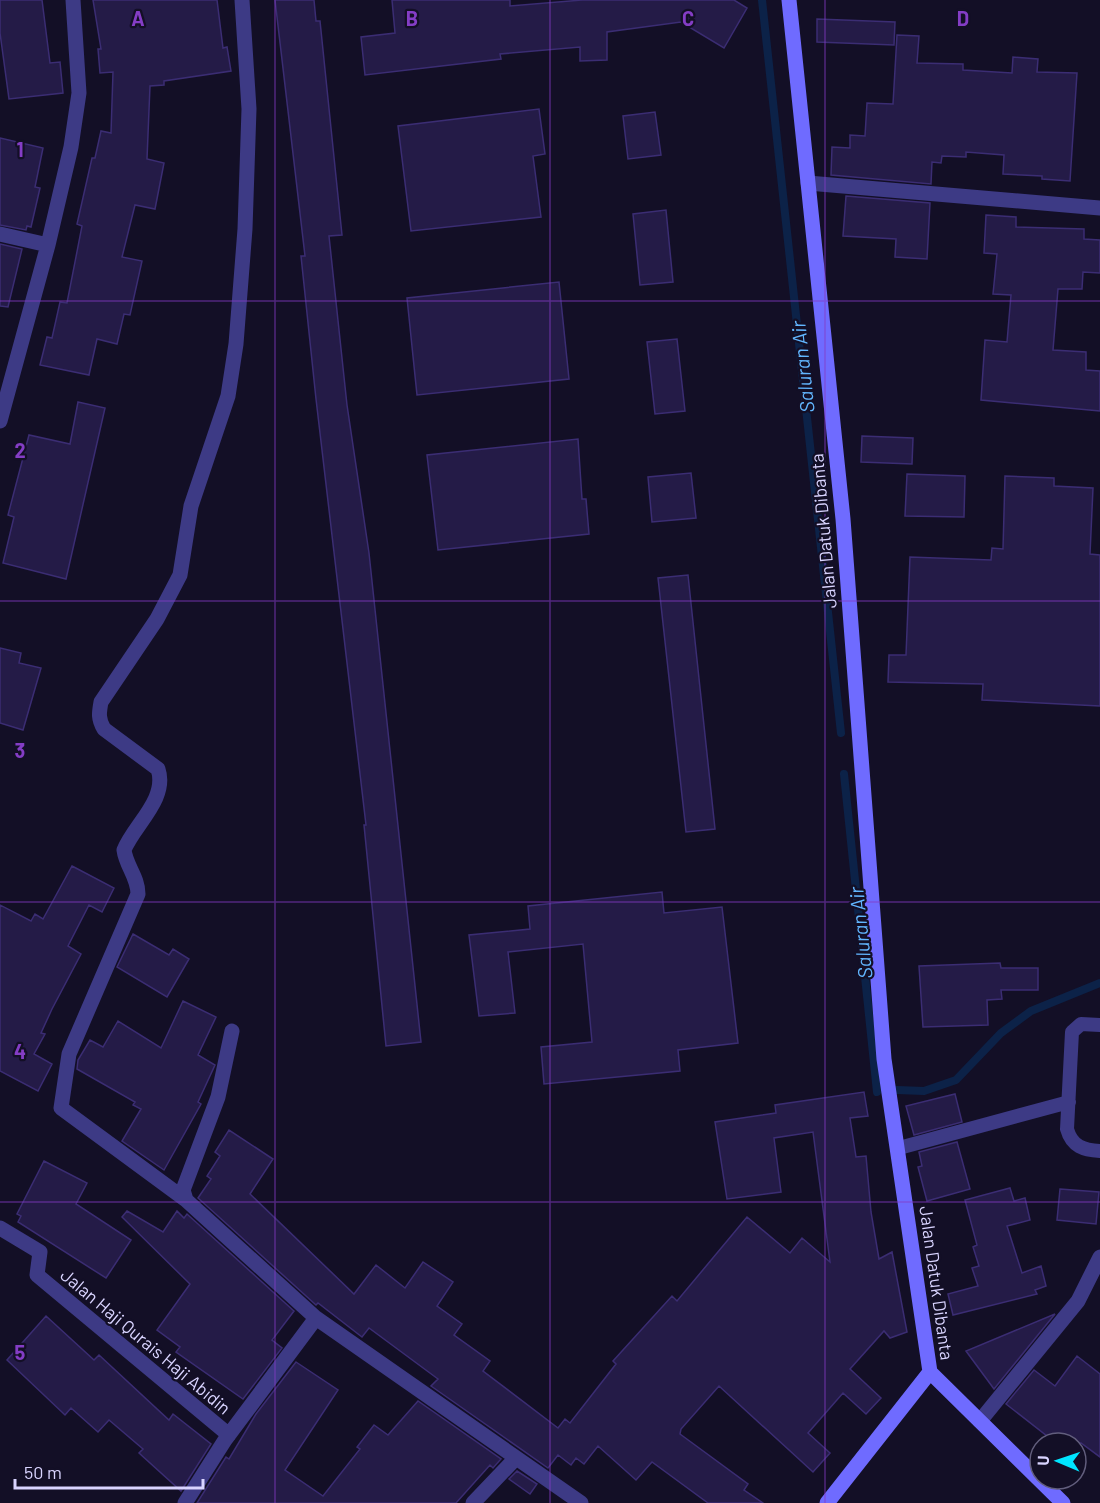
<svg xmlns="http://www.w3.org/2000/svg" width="1100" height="1503" viewBox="0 0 1100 1503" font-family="Barlow,sans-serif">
  <rect width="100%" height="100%" fill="#130f26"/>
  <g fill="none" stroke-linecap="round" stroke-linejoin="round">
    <path stroke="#0c2248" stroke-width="8" d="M762,0L841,733
      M844,774L877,1092
      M897,1090L924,1091L956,1080L1001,1033L1031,1011L1100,983"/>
  </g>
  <path fill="#241b47" stroke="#3b2d73" stroke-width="1.5" d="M0,0H42L50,63L60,62L63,93L9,99L0,33Z
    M93,0H217L223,48L227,47L231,71L164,81V85L150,86L147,159L164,163L155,209L135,205L122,257L142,261L130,315L124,314L117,344L97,339L89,375L40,365L47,337L52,338L60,302L67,303L82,226L77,224L92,158H95L101,131L111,133L113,72L100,73L98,49H101Z
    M275,0H314L316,21H320L342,235L329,236L347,405L369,553L421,1042L386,1046L364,825H366L316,399L301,256H305Z
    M392,0H510V6L582,0H734L747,8L724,48L681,22L607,32V60L580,61V47L500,54L501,59L365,75L361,37L395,33Z
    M817,19L895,22L894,45L817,42Z
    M897,35L919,36L917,63L963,64V70L1012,73L1013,57L1038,59L1037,72L1077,73L1070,181L1042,179V176L1003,174L1004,155L966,152V157L942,156L941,163L932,162L931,184L831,175L832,147L850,148V135L865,136L867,103L893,104Z
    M539,109L545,154L533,156L541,217L411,231L398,126Z
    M655,112L661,155L628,159L623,116Z
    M0,138L43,148L35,187L40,188L31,227L27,226L26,230L0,225Z
    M846,196L930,203L927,259L895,257L896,239L843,236Z
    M666,210L673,282L640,285L633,214Z
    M986,215L1016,217V227L1084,229V239L1100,240V273L1083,272L1082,289H1058L1053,350L1086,352V370L1100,371V411L981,400L985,340L1007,342L1011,295L993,294L997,254L984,253Z
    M0,244L22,249L8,307L0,306Z
    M559,282L569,379L417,395L407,298Z
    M677,339L685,411L655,414L647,342Z
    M78,402L105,408L66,579L3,563L14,517L8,515L29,435L70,444Z
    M862,436L913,438L912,464L861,462Z
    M578,439L582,499H586L589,534L438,550L427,455Z
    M691,473L696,518L652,522L648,477Z
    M907,474L965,476L964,517L905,516Z
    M1005,476L1054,478V486L1093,488L1090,554L1100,555V706L982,700L983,684L888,682L889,655H906L910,557L991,560L992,548L1003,549Z
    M688,575L715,829L686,832L658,578Z
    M0,648L21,653L19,663L41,668L23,730L0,723Z
    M72,866L114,888L102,912L89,905L68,946L81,954L52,1009L41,1033L45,1034L34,1054L52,1064L38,1091L0,1071V905L31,921L35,914L43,919Z
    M662,892L664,913L722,907L738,1043L678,1050L680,1071L544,1084L541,1047L592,1042L583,944L508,952L515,1013L479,1016L469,935L530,929L528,906Z
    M133,934L169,955L173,949L189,959L167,997L117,967Z
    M1000,963L1001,968H1038V990H1001L1002,999L987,1000L988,1025L923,1027L919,966Z
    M183,1001L216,1017L198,1055L215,1065L198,1102L201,1104L164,1170L122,1141L141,1109L133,1105L135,1102L77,1069L78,1060L90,1040L103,1047L118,1021L161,1048Z
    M864,1092L868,1116L850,1118L856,1157L866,1156L871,1212L879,1259L892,1252L907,1332L890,1338L884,1331L850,1369L881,1398L866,1414L843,1393L808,1433L830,1453L813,1472L719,1386L681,1429L680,1434L748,1484L744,1490L763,1503H708L652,1462L636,1480L598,1446L584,1464L576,1458L571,1465L558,1455L548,1468L431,1386L438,1379L369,1328L362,1337L318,1303L316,1305L198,1198L211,1179L207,1176L220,1156L215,1152L229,1130L273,1159L250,1194L354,1294L376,1265L405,1288L423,1262L453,1282L437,1306L462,1324L454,1335L490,1361L483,1371L558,1428L565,1419L570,1423L616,1364L613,1361L672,1296L677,1301L747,1217L790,1253L802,1238L830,1262L813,1132L774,1138L781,1192L727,1199L715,1122L776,1113L775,1105Z
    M955,1094L962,1122L914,1135L906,1106Z
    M957,1142L970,1189L927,1201L918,1167L922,1166L919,1152Z
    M44,1161L87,1183L76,1204L131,1240L106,1278L18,1222L21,1216L17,1214Z
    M1010,1188L1014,1201L1025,1198L1030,1220L1007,1226L1022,1273L1041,1266L1046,1286L1035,1290L1037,1294L953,1315L948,1294L978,1286L972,1268L979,1266L973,1247L977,1245L965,1200Z
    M1060,1189L1099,1192L1096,1224L1057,1220Z
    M127,1211L163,1232L177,1211L184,1218L187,1214L294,1311L272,1340L282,1348L243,1399L176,1352L180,1347L157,1330L190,1284L122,1217Z
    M1055,1314L994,1389L966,1351Z
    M46,1316L94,1360L99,1355L169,1420L173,1414L211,1444L181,1491L139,1453L143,1449L109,1420L98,1432L71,1408L65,1415L7,1360Z
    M1077,1356L1100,1374V1457L1081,1443H1056L1006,1404L1034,1370L1055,1386Z
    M296,1362L338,1390L285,1470L323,1496L360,1449L357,1447L374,1425L388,1435L418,1401L501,1459L493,1468L490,1465L456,1503H197L226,1457L229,1459L256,1414Z
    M517,1471L537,1484L530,1494L509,1479Z"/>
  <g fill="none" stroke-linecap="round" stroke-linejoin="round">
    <path stroke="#3d3a85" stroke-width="14" d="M1100,1025L1081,1024L1072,1032L1067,1129C1072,1147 1084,1150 1100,1151
      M899,1148L1069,1102"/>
    <path stroke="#3d3a85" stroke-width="15" d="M808,183L1100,208
      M0,234L48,245
      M0,421L48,245L71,147L79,93L73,0
      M232,1031L218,1097L183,1190L186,1200L316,1318L581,1503
      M186,1200L61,1108L69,1054L138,894C138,877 126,866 124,850C134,825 168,799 158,769L104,729C98,719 99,713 101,702L157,619L180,575L191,506L228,396L236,344L245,229L249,109L242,0
      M0,1228L40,1252L37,1275L229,1435
      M980,1421L1078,1301L1100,1257
      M185,1503L225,1440L316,1318
      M473,1503L515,1459"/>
    <path stroke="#6f6bff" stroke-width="15" d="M789,0L843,519L884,1059L930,1372L1063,1503
      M827,1503L930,1372"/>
  </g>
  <path fill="none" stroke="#843dc5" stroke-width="1.5" stroke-opacity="0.55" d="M275,0V1503M550,0V1503M825,0V1503M0,301H1100M0,601H1100M0,902H1100M0,1202H1100"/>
  <g text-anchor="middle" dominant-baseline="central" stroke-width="4.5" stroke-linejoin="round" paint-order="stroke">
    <g font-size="18" fill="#d9d4ff" stroke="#130f26">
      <text transform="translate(823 531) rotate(-95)">Jalan Datuk Dibanta</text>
      <text transform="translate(937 1283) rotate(82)">Jalan Datuk Dibanta</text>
      <text transform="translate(146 1341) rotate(40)">Jalan Haji Qurais Haji Abidin</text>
    </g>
    <g font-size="20" font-style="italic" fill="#62b6ff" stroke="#130f26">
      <text transform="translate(802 367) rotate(-96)">Saluran Air</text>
      <text transform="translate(860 933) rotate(-96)">Saluran Air</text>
    </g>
  </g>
  <g font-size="20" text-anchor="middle" font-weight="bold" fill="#843dc5" stroke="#130f26" stroke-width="4.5" stroke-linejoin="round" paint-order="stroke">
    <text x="138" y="26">A</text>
    <text x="412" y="26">B</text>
    <text x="688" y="26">C</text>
    <text x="963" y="26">D</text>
    <text x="20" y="157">1</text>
    <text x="20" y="458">2</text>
    <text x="20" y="758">3</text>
    <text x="20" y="1059">4</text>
    <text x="20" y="1360">5</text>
  </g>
  <g transform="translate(1058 1461) rotate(272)"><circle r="28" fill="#130f26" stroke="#625e7d" stroke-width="1.5"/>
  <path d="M0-4.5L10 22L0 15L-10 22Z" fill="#00e5ff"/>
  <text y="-9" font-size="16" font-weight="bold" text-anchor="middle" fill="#d9d4ff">U</text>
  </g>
  <path d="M15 1479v9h188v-9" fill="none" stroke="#d9d4ff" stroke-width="3"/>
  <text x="24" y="1479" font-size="18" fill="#d9d4ff" stroke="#130f26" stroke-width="4.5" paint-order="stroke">50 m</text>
</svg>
